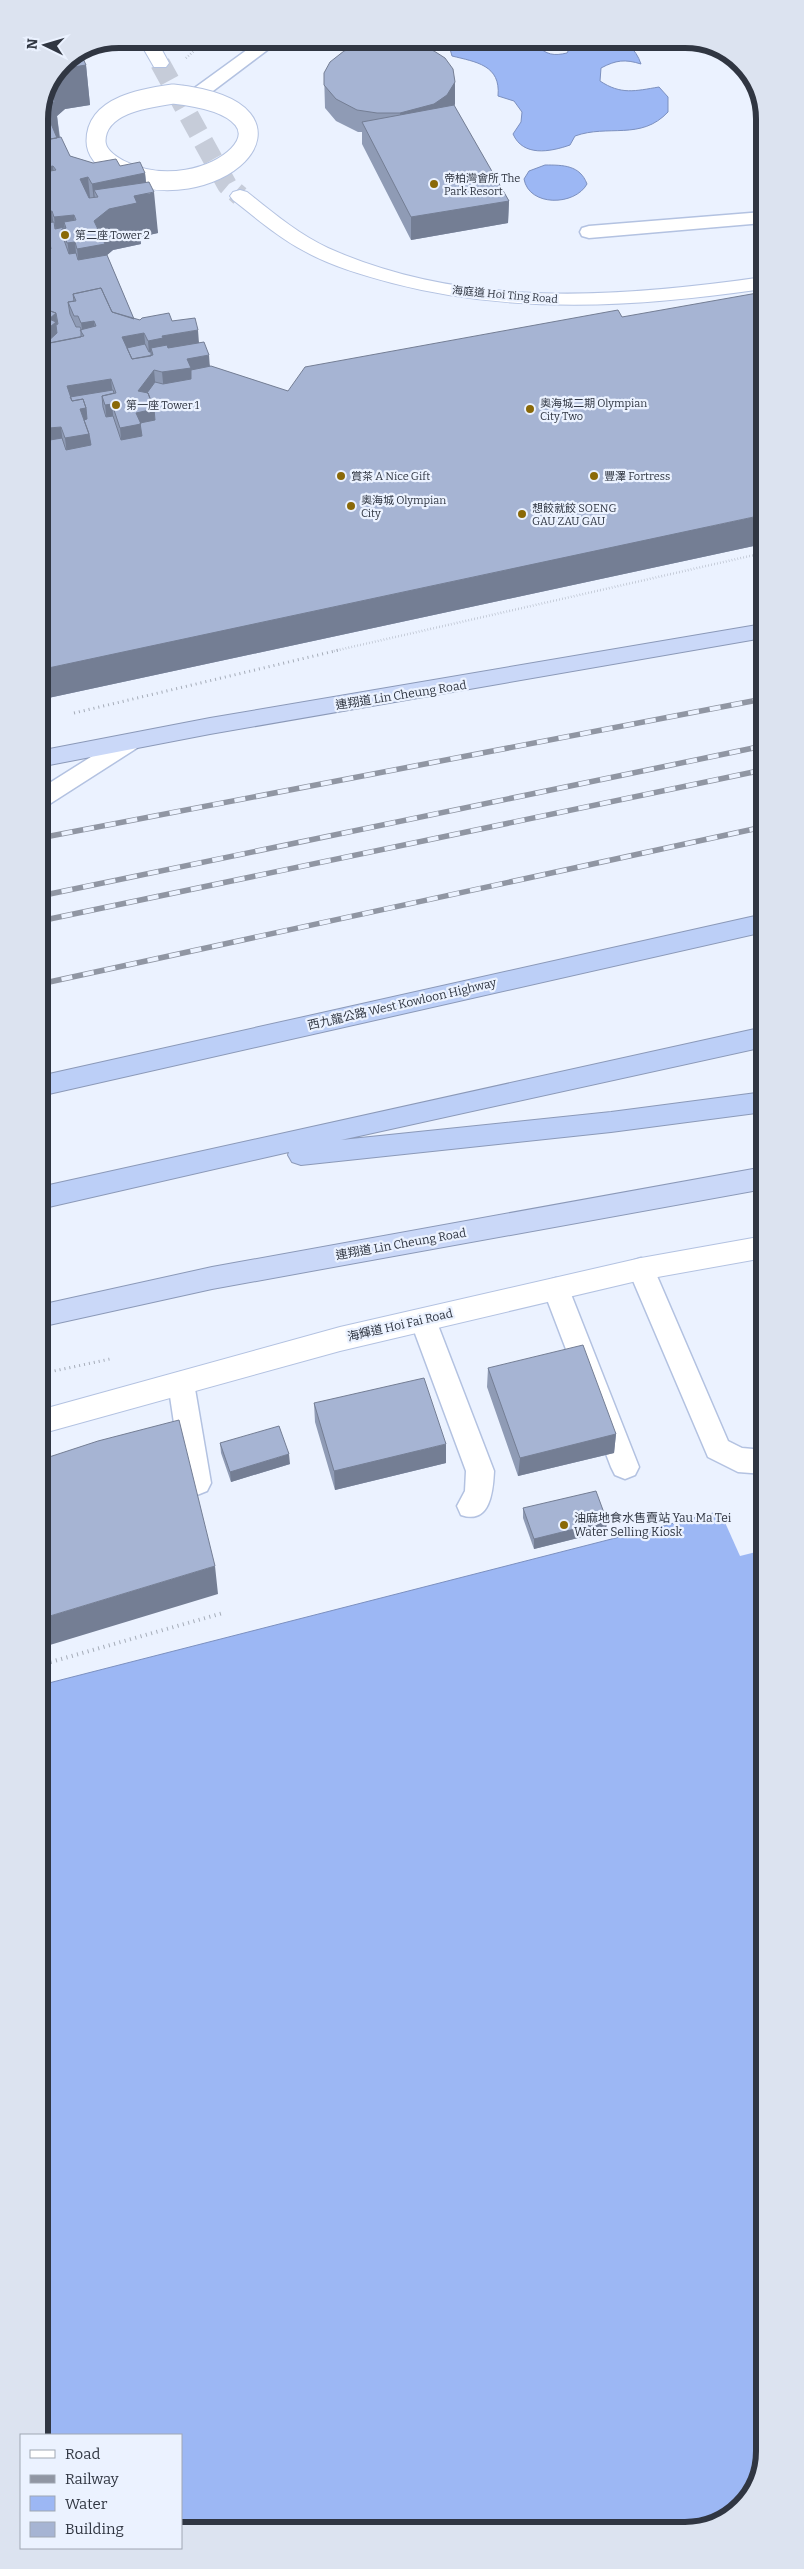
<svg xmlns="http://www.w3.org/2000/svg" width="804" height="2569" viewBox="0 0 804 2569" font-family="Bitter,'Noto Sans TC',serif">
  <rect width="100%" height="100%" fill="#ebf2ff"/>
  <path fill="#9cb7f4" stroke="#7c90bf" d="M460,39C467,39 490,36 496,39C512,46 519,47 537,45C546,55 554,56 567,53L571,46L569,39C598,38 630,31 641,64C625,59 616,60 601,68L600,81C621,95 635,91 659,87L668,97V112C641,141 608,124 575,136L570,145C550,152 523,157 513,134L521,122L522,112L514,101L498,96C501,65 476,62 452,56L450,49Z
    M545,165C563,165 580,165 587,184C575,206 529,207 524,179L529,171Z
    M764,1500L765,2451L749,2499L706,2528L181,2530V2435H41V1685Z"/>
  <path fill="#ebf2ff" d="M764,1498V1550L740,1556L719,1509Z"/>
  <g fill="none" stroke-linecap="round" stroke-linejoin="round">
    <path stroke="#c6ccd9" stroke-width="20" stroke-dasharray="20 10" stroke-linecap="butt" d="M160,63L227,185L240,196"/>
    <defs>
      <path id="service" d="M262,39H282L201,100H189L186,96L189,92Z
        M763,212V223L589,238L582,236L580,232L582,228L589,226Z
        M129,735L137,738L140,743L137,748L48,805L40,807V789L121,738Z
        M641,1258L650,1261L654,1269L728,1441L742,1448L764,1450V1474L738,1472L708,1457L628,1269L632,1261Z
        M556,1278L565,1281L569,1289L639,1467L635,1475L625,1479L615,1475L611,1467L543,1289L547,1281Z
        M423,1309L432,1312L436,1320L494,1471C493,1492 490,1525 461,1515L457,1506L465,1491L466,1471L410,1320L414,1312Z
        M181,1372L191,1375L194,1383L211,1483L207,1491L197,1495L187,1491L183,1483L168,1383L171,1375Z"/>
      <path id="minor" d="M138,39H156L169,63L166,67H154Z
        M240,190L247,192C272,212 298,234 328,248C464,309 618,298 763,277V289C639,307 515,315 392,283C362,275 331,266 304,251C278,237 256,218 233,200L230,196L233,192Z
        M764,1236V1258L641,1280L340,1351L40,1434V1410L340,1327L641,1258Z"/>
      <path id="trunk" d="M763,624V638L210,734L39,767V751L210,718Z
        M764,1167V1189L212,1289L40,1327V1305L212,1267Z"/>
      <path id="motorway" d="M764,914V932L40,1096V1076Z
        M764,1027V1047L341,1140L611,1112L764,1092V1112L611,1132L301,1165L292,1162L288,1155L289,1152L40,1209V1187Z"/>
    </defs>
    <use href="#service" stroke="#b3c2e1" stroke-width="3"/>
    <use href="#minor" stroke="#b3c2e1" stroke-width="2"/>
    <use href="#trunk" stroke="#8b99b8" stroke-width="2"/>
    <use href="#motorway" stroke="#8b99b8" stroke-width="2"/>
    <path stroke="#a5acb8" stroke-width="2.5" stroke-dasharray="0.5 2.5" stroke-linecap="butt" d="M334,651L763,553"/>
    <path stroke="#a5acb8" stroke-width="3" stroke-dasharray="1 4" stroke-linecap="butt" d="M74,713L339,650
      M40,1374L110,1359"/>
    <path stroke="#a5acb8" stroke-width="4" stroke-dasharray="1 4.5" stroke-linecap="butt" d="M40,1665L223,1613"/>
    <use href="#service" fill="#fff" fill-rule="evenodd"/>
    <use href="#minor" fill="#fff" fill-rule="evenodd"/>
    <use href="#trunk" fill="#cad8f8" fill-rule="evenodd"/>
    <use href="#motorway" fill="#bccff7" fill-rule="evenodd"/>
    <defs>
      <path id="rail" d="M40,838L763,699
        M40,896L763,746
        M40,921L763,770
        M40,984L763,827"/>
    </defs>
    <use href="#rail" stroke="#9096a3" stroke-width="5.5"/>
    <use href="#rail" stroke="#ebf2ff" stroke-width="4" stroke-dasharray="11" stroke-linecap="butt"/>
    <defs>
      <path id="service-bridge" d="M173,94C329,111 208,215 119,169C108,163 96,154 96,141C96,105 145,98 173,94Z"/>
    </defs>
    <use href="#service-bridge" stroke="#b3c2e1" stroke-width="21" stroke-linecap="butt"/>
    <path stroke="#a5acb8" stroke-width="2.5" stroke-dasharray="0.5 2.5" stroke-linecap="butt" d="M186,58L207,39"/>
    <use href="#service-bridge" stroke="#fff" stroke-width="19"/>
  </g>
  <path fill="#8f9bb5" d="M86,65L90,105L65,109L57,116L60,137L70,156L93,163L120,166L145,173L146,182L158,233L140,237L141,244L113,250L107,255L134,319L140,320L172,321L199,342L210,366L763,544L39,700V118Z
    M324,73L455,82V104L454,106L509,201L508,223L411,240L362,144V132H358L336,121L325,108Z
    M488,1368L616,1434L614,1453L518,1476L487,1387Z
    M314,1403L446,1463L335,1490L315,1422Z
    M220,1443L290,1464L231,1482L221,1453Z
    M523,1508L607,1521L606,1531L534,1549L523,1518Z"/>
  <path fill="#747e94" fill-rule="evenodd" d="M62,62L86,65L90,105L65,109L57,116L60,143L39,118Z
    M455,82V104L447,117L400,136V113Z
    M61,148L56,170L53,166L55,182L52,213L57,252L39,263V152ZM40,161L42,168L44,184H43Z
    M145,173L147,194L154,192L158,233L140,237L141,244L113,250L106,256L82,290L77,249L75,242L79,283L72,284L66,228L64,222L66,240L62,229L59,258L54,217L74,215L76,231L96,219L92,184ZM94,190L98,197L97,218Z
    M88,177L92,218L80,179Z
    M509,201L508,223L411,240V217Z
    M102,300L106,329L97,331L96,326L94,321L96,338L97,337L101,367L88,370V377L49,386L45,356L41,348L39,350V320L41,335L50,327L49,319L56,313L61,352L85,348L81,323L78,316H74L73,313L77,312L76,305Z
    M198,330L200,357L209,355L212,396L166,414L162,372L153,355L151,348L152,367L154,370L158,412V450L124,470L120,428L112,404L116,445L110,447L105,405L102,396L94,475L70,480L65,438L67,386L111,379L114,405L136,413L139,402L122,337L144,333L148,368L150,367L148,341L162,336Z
    M61,427L66,468L54,470L49,428Z
    M763,515V544L39,700V670Z
    M616,1434L614,1453L518,1476L520,1458Z
    M446,1444V1463L335,1490L334,1471Z
    M289,1454L290,1464L231,1482L230,1472Z
    M607,1521L606,1531L534,1549V1539Z
    M215,1566L218,1594L40,1648V1619Z"/>
  <path fill="#a6b4d3" stroke="#747e94" d="M377,42L416,45L434,51L445,58L453,69L455,82L447,95L434,104L400,113H377L357,110L336,99L324,85V73L330,62L344,51Z
    M81,54L86,65L60,69L59,70L62,62Z
    M50,90L55,102L45,103Z
    M454,105L509,201L411,217L362,122Z
    M47,114L57,138L39,141V118L40,116Z
    M61,137L70,156L93,163L116,159L120,166L140,162L145,173L92,184L88,177L80,179L89,198L98,197L94,190L149,182L154,192L134,196L137,203L109,209L94,221L105,244L77,249L75,242L67,243L62,229L66,228L64,222L76,220L74,215L54,217L52,211L39,213V173L56,170L53,166L42,168L40,161H39V141Z
    M54,222L55,229L65,227V229H62L64,240L69,254L76,253L78,260L107,255L134,319L112,312L101,288L73,294L74,301L68,302L70,314L76,327H80L81,329V337L45,344L57,333L56,325L58,324L56,313L39,307V260L51,249L49,238L43,236V231L39,229V224Z
    M39,229L43,231L39,235L49,238L39,248Z
    M101,288L112,312L140,320L142,318L169,313L172,321L195,318L198,330L162,336L163,338L148,341L144,333L122,337L132,359L153,355L151,348L167,345L168,348L204,342L209,355L187,359L191,368L162,372L154,370L138,391L148,393L154,409L136,413L141,424L120,428L112,404L105,405L102,396L116,393L111,379L67,386L72,401L83,399L86,408L80,409L89,434L65,438L61,427L49,428L42,409L48,404L39,401V307L56,313L49,319L56,322L39,336L44,344L84,336L80,330L96,326L94,321L81,323L78,316H74L68,302L76,301L73,294Z
    M763,292V515L39,670V412L43,413L44,420L50,440L62,438L66,450L91,445L89,434L84,420L87,419L86,408L83,399L72,401L70,397L113,390L114,393L102,396L103,407L106,417L113,416L121,440L142,436L140,423L155,420L154,409L148,393H147L155,382L163,384L191,379V370L211,366L288,391L305,367L618,310L622,317Z
    M145,344L149,352H151V356L132,359L127,348Z
    M583,1345L616,1434L520,1458L488,1368Z
    M424,1378L446,1444L334,1471L314,1403Z
    M179,1420L215,1566L40,1619V1460L98,1441Z
    M279,1426L289,1454L230,1472L220,1443Z
    M596,1491L607,1521L534,1539L523,1508Z"/>
  <g fill="#8a6908" stroke="#ebf2ff" stroke-width="2">
    <circle cx="434" cy="184" r="5"/>
    <circle cx="65" cy="235" r="5"/>
    <circle cx="116" cy="405" r="5"/>
    <circle cx="530" cy="409" r="5"/>
    <circle cx="341" cy="476" r="5"/>
    <circle cx="594" cy="476" r="5"/>
    <circle cx="351" cy="506" r="5"/>
    <circle cx="522" cy="514" r="5"/>
    <circle cx="564" cy="1525" r="5"/>
  </g>
  <g text-anchor="middle" dominant-baseline="central" stroke-width="4.5" stroke-linejoin="round" paint-order="stroke">
    <g font-size="11" fill="#303642" stroke="#ebf2ff" text-anchor="start">
      <text x="444" y="178">帝柏灣會所 The<tspan x="444" dy="13">Park Resort</tspan></text>
      <text x="75" y="235">第二座 Tower 2</text>
      <text x="540" y="403">奧海城二期 Olympian<tspan x="540" dy="13">City Two</tspan></text>
      <text x="126" y="405">第一座 Tower 1</text>
      <text x="351" y="476">賞茶 A Nice Gift</text>
      <text x="604" y="476">豐澤 Fortress</text>
      <text x="361" y="500">奧海城 Olympian<tspan x="361" dy="13">City</tspan></text>
      <text x="532" y="508">想餃就餃 SOENG<tspan x="532" dy="13">GAU ZAU GAU</tspan></text>
    </g>
    <g font-size="11" fill="#303642" stroke="#ebf2ff">
      <text transform="translate(505 295) rotate(5)">海庭道 Hoi Ting Road</text>
    </g>
    <g font-size="12" fill="#303642" stroke="#ebf2ff">
      <text transform="translate(401 695) rotate(-9)">連翔道 Lin Cheung Road</text>
      <text transform="translate(402 1004) rotate(-13)">西九龍公路 West Kowloon Highway</text>
      <text transform="translate(401 1244) rotate(-10)">連翔道 Lin Cheung Road</text>
      <text transform="translate(400 1325) rotate(-13)">海輝道 Hoi Fai Road</text>
    </g>
    <g font-size="12" fill="#303642" stroke="#ebf2ff" text-anchor="start">
      <text x="574" y="1518">油麻地食水售賣站 Yau Ma Tei<tspan x="574" dy="14">Water Selling Kiosk</tspan></text>
    </g>
  </g>
  <path d="M0 0H804V2569H0ZM119 48H685A71 71 0 0 1 756 119V2451A71 71 0 0 1 685 2522H119A71 71 0 0 1 48 2451V119A71 71 0 0 1 119 48Z" fill="#dce3f0" fill-rule="evenodd"/>
  <path fill="none" stroke="#303642" stroke-width="6" d="M119 48H685A71 71 0 0 1 756 119V2451A71 71 0 0 1 685 2522H119A71 71 0 0 1 48 2451V119A71 71 0 0 1 119 48Z"/>
  <rect x="20" y="2434" width="162" height="115" fill="#ebf2ff" stroke="#a0a7b3"/>
  <rect x="30" y="2450" width="25" height="8" fill="#ffffff" stroke="#a0a7b3"/>
  <text x="65" y="2459" font-size="15" fill="#303642">Road</text>
  <rect x="30" y="2475" width="25" height="8" fill="#9096a3" stroke="#a0a7b3"/>
  <text x="65" y="2484" font-size="15" fill="#303642">Railway</text>
  <rect x="30" y="2496" width="25" height="15" fill="#9cb7f4" stroke="#a0a7b3"/>
  <text x="65" y="2509" font-size="15" fill="#303642">Water</text>
  <rect x="30" y="2522" width="25" height="15" fill="#a6b4d3" stroke="#a0a7b3"/>
  <text x="65" y="2534" font-size="15" fill="#303642">Building</text>
  <g transform="translate(45 45) rotate(275)" stroke="#ebf2ff" stroke-width="4" paint-order="stroke">
  <path d="M0-4L9 19L0 12L-9 19Z" fill="#303642"/>
  <text y="-8" font-size="14" font-weight="bold" text-anchor="middle" fill="#303642">N</text>
  </g>
</svg>
